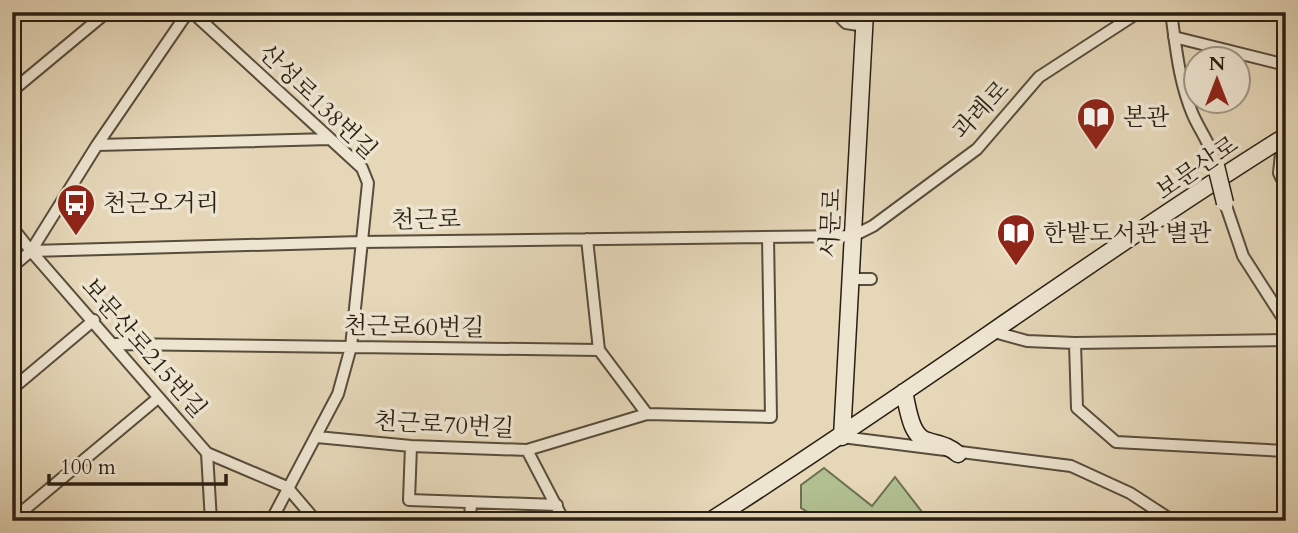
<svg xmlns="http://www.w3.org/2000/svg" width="1298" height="533" viewBox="0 0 1298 533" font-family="Cardo,'Noto Serif KR',serif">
  <rect width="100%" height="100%" fill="#e5d7b8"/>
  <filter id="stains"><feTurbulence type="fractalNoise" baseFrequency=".00286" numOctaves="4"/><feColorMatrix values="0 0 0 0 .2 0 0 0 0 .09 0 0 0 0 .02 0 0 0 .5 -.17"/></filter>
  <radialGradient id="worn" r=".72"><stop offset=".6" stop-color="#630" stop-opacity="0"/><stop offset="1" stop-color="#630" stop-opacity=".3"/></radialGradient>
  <path fill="#b1bf91" stroke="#6d6f52" stroke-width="2" d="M824,468L872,506L895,477L929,521H822L801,508V485Z"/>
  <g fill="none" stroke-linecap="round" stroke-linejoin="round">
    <defs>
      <path id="street" d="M192,12L362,168L368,183L351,347L338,394L271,521
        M835,12L846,23L865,26
        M1171,12C1176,48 1179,82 1193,115C1201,133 1212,146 1216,166
        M1174,37L1286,65
        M12,91L107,12
        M1286,106L1279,173L1286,188
        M97,145L330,139
        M1225,203L1243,256L1286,323
        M12,227L31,251L361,242L853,236L873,226L977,149L1039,77L1139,12
        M587,239L599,350
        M31,251L207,453L211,521
        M12,267L31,251L97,145L188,12
        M850,279H871
        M994,332L1027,341L1075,343L1286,340
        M1075,343L1077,408L1116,442L1286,451
        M116,344L599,350
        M599,350L647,414
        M12,389L94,320
        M317,437L411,446L527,450L647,414L771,417L768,237
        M842,437L1071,466L1130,493L1173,521
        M411,446L409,500L557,505
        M527,450L564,521
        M207,453L287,487L316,521
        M12,520L158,398
        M470,521L471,502"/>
      <path id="secondary" d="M904,392C908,407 910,437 928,441C941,445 947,445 958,454
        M842,437L865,12
        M710,521C905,397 1090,259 1286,136"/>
    </defs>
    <use href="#street" stroke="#584d3c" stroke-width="14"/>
    <use href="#secondary" stroke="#291f13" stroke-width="19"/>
    <use href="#street" stroke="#eee5d1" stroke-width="10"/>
    <use href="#secondary" stroke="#eee5d1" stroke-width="16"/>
    <defs>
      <path id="secondary-bridge" d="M1216,166L1225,203"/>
    </defs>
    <use href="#secondary-bridge" stroke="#291f13" stroke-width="19" stroke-linecap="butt"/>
    <use href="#secondary-bridge" stroke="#eee5d1" stroke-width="16"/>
  </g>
  <defs>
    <symbol id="library-pin" viewBox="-11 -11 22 30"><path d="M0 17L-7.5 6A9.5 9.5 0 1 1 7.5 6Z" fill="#8f2418" stroke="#eee5d1"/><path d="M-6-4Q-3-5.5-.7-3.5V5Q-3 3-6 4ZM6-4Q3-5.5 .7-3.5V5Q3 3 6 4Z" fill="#fff"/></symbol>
    <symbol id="bus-pin" viewBox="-11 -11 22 30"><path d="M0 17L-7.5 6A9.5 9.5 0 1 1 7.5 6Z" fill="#8f2418" stroke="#eee5d1"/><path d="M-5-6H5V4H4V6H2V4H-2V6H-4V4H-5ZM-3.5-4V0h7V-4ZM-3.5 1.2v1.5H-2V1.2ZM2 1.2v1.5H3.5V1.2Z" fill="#fff"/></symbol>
  </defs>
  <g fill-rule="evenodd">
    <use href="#library-pin" x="1074" y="95" width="44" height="60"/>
    <use href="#bus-pin" x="54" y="181" width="44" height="60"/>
    <use href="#library-pin" x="994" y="211" width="44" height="60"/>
  </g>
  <g text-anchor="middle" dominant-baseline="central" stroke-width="7" stroke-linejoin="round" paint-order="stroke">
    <g font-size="24" fill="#291f13" stroke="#eee5d1">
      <text transform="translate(318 102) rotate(44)">산성로138번길</text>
      <text transform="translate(981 110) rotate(-47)">과례로</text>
      <text transform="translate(1197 168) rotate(-34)">보문산로</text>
      <text transform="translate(426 220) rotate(-1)">천근로</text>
      <text transform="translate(831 223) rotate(-87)">서문로</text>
      <text transform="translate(414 327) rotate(1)">천근로60번길</text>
      <text transform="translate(144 348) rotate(49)">보문산로215번길</text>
      <text transform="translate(444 425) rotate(3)">천근로70번길</text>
    </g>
    <g font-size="24" fill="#291f13" stroke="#eee5d1" text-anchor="start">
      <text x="1123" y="117">본관</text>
      <text x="103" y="203">천근오거리</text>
      <text x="1043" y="233">한밭도서관 별관</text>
    </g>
  </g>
  <rect width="1298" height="533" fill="none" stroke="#e5d7b8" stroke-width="42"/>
  <rect x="14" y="14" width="1270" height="505" fill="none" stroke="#291f13" stroke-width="3.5"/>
  <rect x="21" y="21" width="1256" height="491" fill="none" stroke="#291f13" stroke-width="2"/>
  <g transform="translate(1217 80)"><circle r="33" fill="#eee5d1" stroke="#9f9685" stroke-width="2"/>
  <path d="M0-5L12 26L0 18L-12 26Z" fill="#8f2418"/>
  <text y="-10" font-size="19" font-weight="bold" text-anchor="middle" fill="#291f13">N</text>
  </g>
  <path d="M49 474v10h177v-10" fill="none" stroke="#291f13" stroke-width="3.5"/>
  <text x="60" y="474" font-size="21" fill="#291f13" stroke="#eee5d1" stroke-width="5" paint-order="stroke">100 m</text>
  <rect width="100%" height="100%" filter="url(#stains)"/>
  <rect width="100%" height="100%" fill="url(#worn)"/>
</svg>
